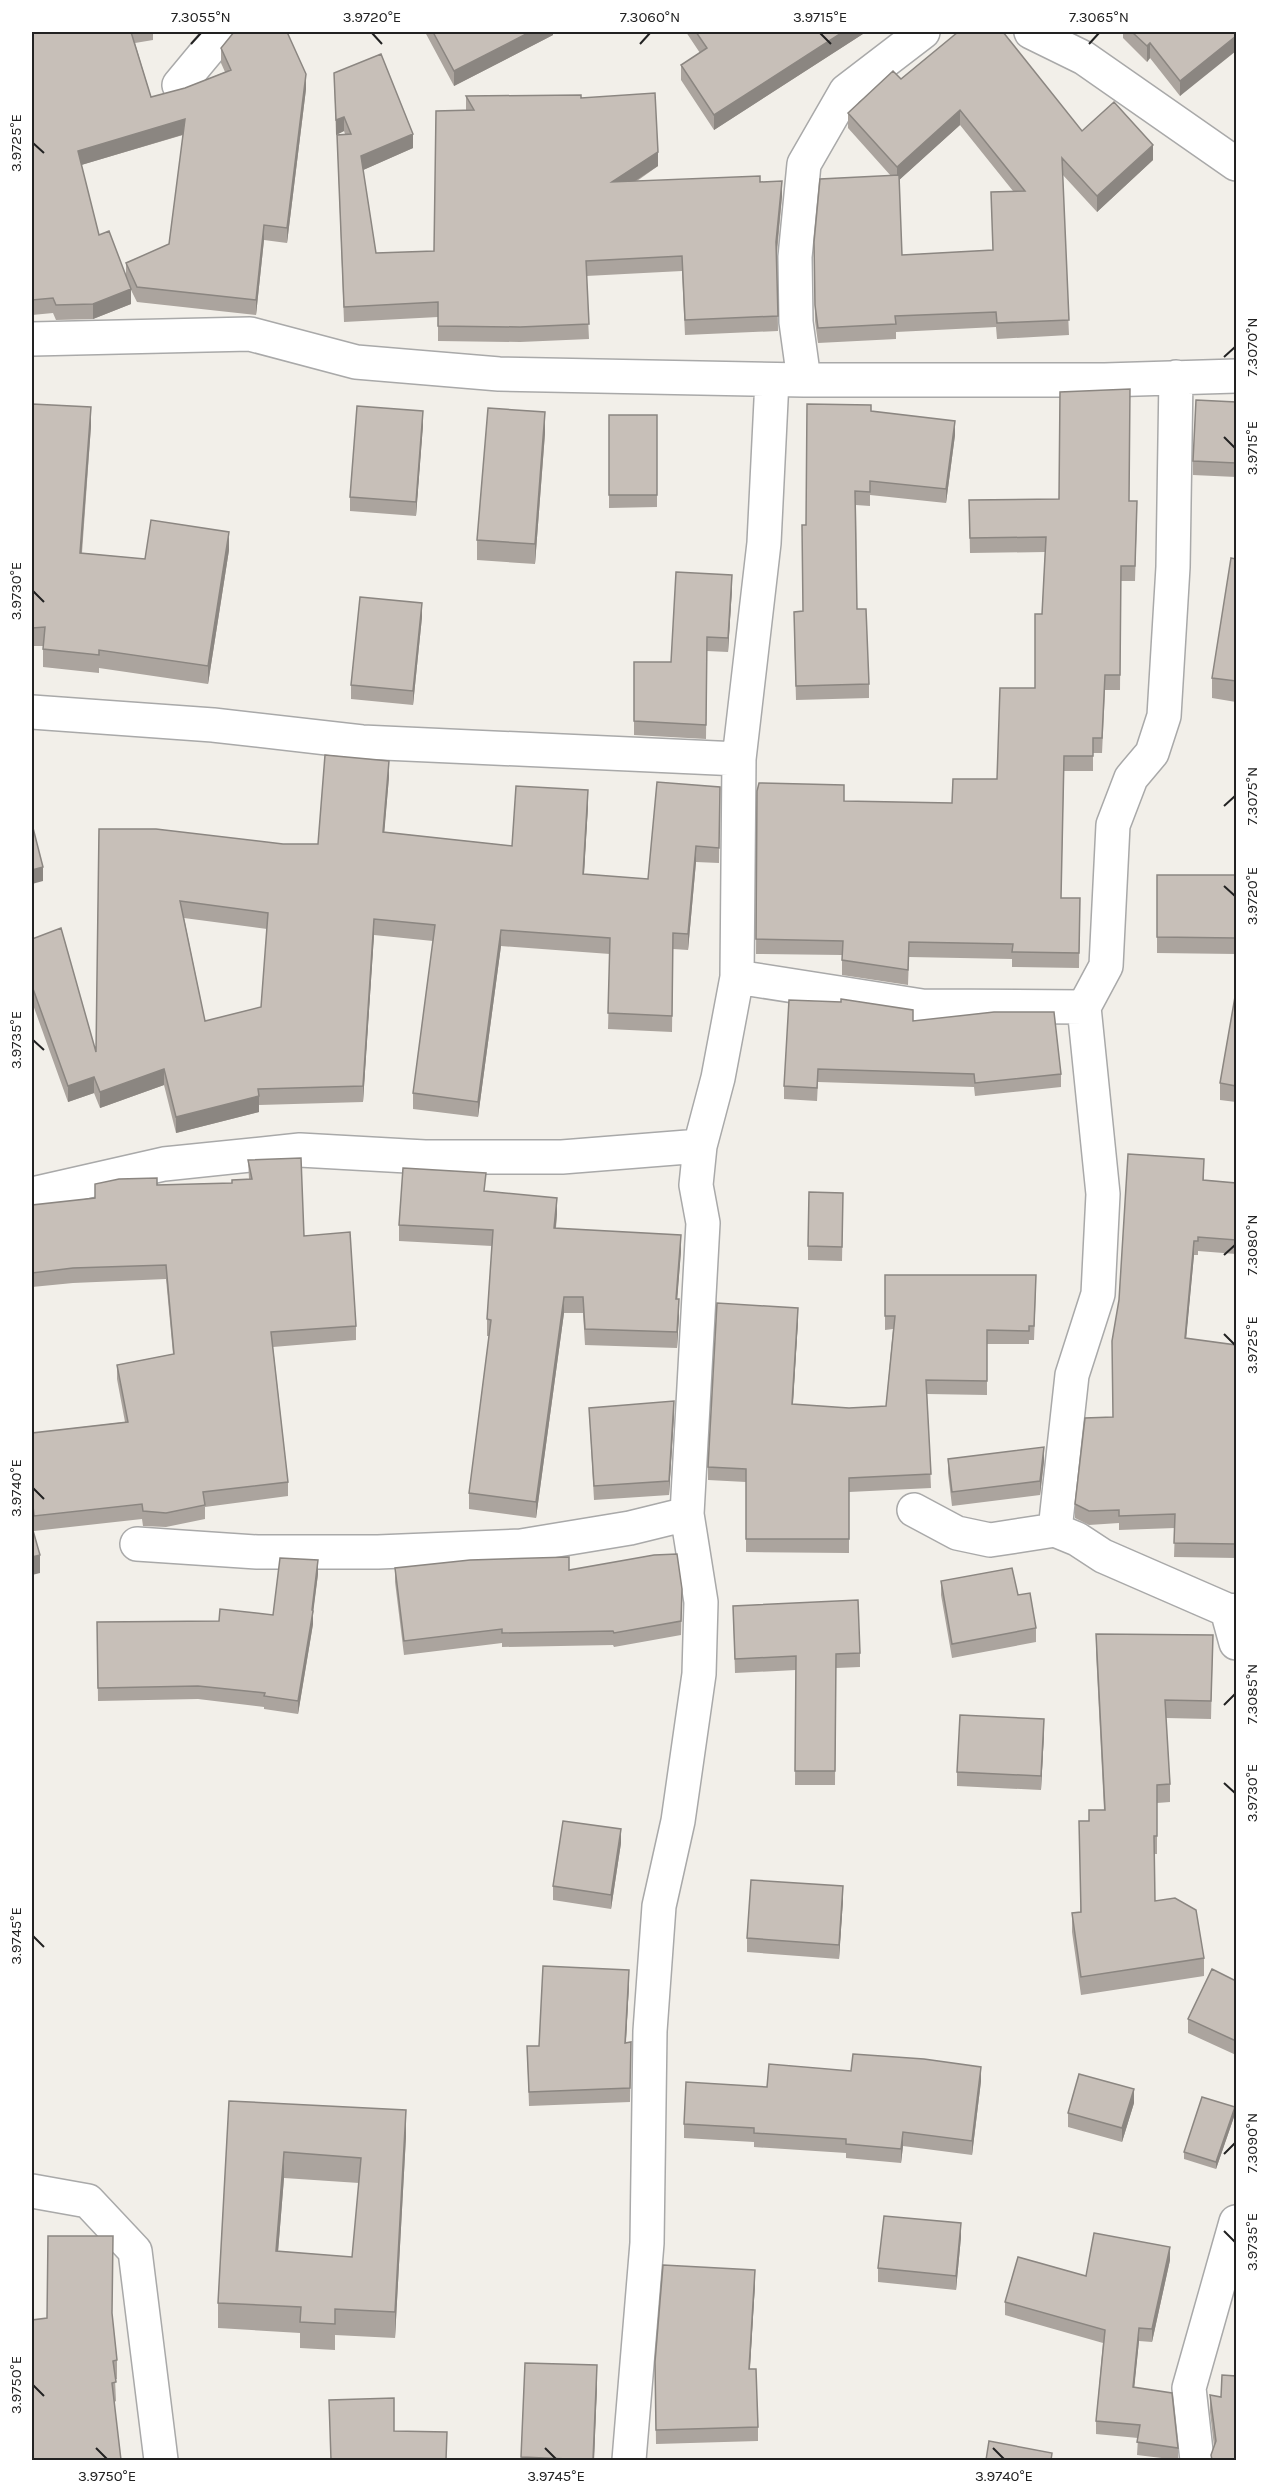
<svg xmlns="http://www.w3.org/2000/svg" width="1268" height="2492" viewBox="0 0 1268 2492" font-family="Karla,sans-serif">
  <rect width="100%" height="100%" fill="#f2efe9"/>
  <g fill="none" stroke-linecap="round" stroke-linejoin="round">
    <defs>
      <path id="street" d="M1031,32L1084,58L1236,164
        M179,85L223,32
        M32,339L250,334L356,362L499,374L804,380H1105L1236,376
        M804,380L796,322L795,257L804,164L846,91L923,32
        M32,712L213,725L362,742L739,759
        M737,977L922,1006L1084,1007
        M32,1194L164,1164L300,1150L425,1157H562L700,1146
        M914,1510L957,1533L990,1540L1055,1530L1077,1539L1103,1556L1227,1610L1236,1611
        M687,1514L703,1223L696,1185L700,1146L718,1078L737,977L739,759L764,543L772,380
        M1055,1530L1072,1375L1098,1294L1103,1194L1084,1007L1106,966L1113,825L1131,778L1152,753L1164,716L1173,567L1176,377
        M137,1544L257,1552H378L521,1546L630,1528L687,1514L701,1602L699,1674L678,1821L659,1906L650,2031L647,2243L629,2460
        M1227,1610L1236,1643
        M32,2191L88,2201L135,2251L161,2460
        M1197,2460L1189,2388L1236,2222"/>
    </defs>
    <use href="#street" stroke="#a9a9a9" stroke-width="36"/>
    <use href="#street" stroke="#fff" stroke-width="33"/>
  </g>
  <path fill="#aba49e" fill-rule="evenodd" d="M32,32H153V40L135,43L151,97L185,88L225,72L221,63V48L306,89L287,243L264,240L256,315L137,302L131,290V304L93,319L56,320L53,313L32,315ZM183,135L169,244L126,263V276L99,235L81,165Z
    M425,32H553V35L454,86Z
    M686,32H866L714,130L681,80V65L700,53Z
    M1123,32H1236L1180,96L1150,58L1147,62L1123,38Z
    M334,73L413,148L363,170L376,253L434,251L466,110V96L581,98L658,166L637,181L760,182L782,196L777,254L778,331L685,335L682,271L586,276L589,339L520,342L438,341V317L344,322L337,135L345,134L344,131L336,135Z
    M901,79L1082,131L1153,160L1097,212L1062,174L1069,335L997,339L996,327L896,332V339L818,343L815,321L814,242L891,176L848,128V113ZM960,125L1013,191L991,192L993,250L902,255L899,180Z
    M1236,402V477L1193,475V461Z
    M32,404L91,426L82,553L145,559L229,550L208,684L99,668V673L43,667V646H32Z
    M871,411L955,435L946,503L870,495V506L856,505L857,609L869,684V698L796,700L794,626L803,611L806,525Z
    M609,415H657V507L609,508Z
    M423,425L416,516L350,511V497Z
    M545,433L535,564L477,560V540Z
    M969,500L1129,501L1137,516L1135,581H1121L1120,690H1105L1102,753H1093V771H1064L1061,898H1080L1079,968L1012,967V959L909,957L908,985L842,975V955L756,954L757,791L844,801L952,803L997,779L1035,688L1042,614L1045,552L970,553Z
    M1236,559V702L1212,698V678Z
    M732,589L728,652L707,651L706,739L634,735V662H671Z
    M422,617L413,705L351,699V685Z
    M389,777L384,832L512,846L588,806L584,874L648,879L720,787L719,863L696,862L688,950L673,949L672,1032L608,1029L610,954L501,946L478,1117L413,1109V1093L433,941L374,935L363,1102L259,1105V1112L176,1133L164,1085L100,1108L94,1093L68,1102L32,1002V939L96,1052L99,829L283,844H318ZM184,918L267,929L261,1007L205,1021Z
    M1157,875H1236V954L1157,953Z
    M1236,991V1102L1220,1100V1083Z
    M913,1021L1061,1074V1087L975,1096L974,1087L818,1082L817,1101L784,1099V1086Z
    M248,1160L304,1236L356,1326V1340L273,1347L288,1482V1496L205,1507V1519L166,1527L143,1526L142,1519L34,1531L32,1510V1433L125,1422L117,1379V1365L173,1354L166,1279L73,1283L32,1287V1205L95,1198L157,1185L232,1183L249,1179Z
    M1204,1173V1180L1236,1183V1254L1198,1251V1255H1194L1186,1338L1236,1345V1558L1174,1557L1175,1528L1119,1530V1523L1089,1525L1075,1518V1504L1113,1417Z
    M486,1191L557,1214L556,1228L681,1251L677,1299L679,1315L677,1348L585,1345L583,1313H564L536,1518L469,1509V1493L489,1336H487V1319L492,1246L399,1241V1225Z
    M843,1207L842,1261L808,1260V1246Z
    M885,1275L1036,1289L1034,1340H1029V1344H987V1395L927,1394L931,1488L849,1492V1553L746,1552V1482L708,1480V1467L798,1321L793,1404L849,1408L886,1406L893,1329L885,1330Z
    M589,1408L674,1415L669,1495L594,1500Z
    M948,1459L1044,1461L1040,1495L952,1506L948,1473Z
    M395,1568L569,1570L682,1589L681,1635L614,1647L613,1645L502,1647V1643L404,1655L395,1582Z
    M318,1574L313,1611V1624L298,1714L264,1709V1707L198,1699L98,1701L97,1622L219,1621L273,1615Z
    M941,1581L1018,1595L1036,1628V1642L952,1658L941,1595Z
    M733,1606L860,1653V1667L836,1668L835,1785H795L796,1670L735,1673Z
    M1096,1634L1213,1635L1211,1719L1166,1718L1170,1784V1802L1157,1803V1854H1155V1901L1204,1958V1976L1081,1995L1072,1932V1913L1080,1912L1089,1821L1104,1810L1096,1652Z
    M1044,1733L1041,1790L957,1786V1772Z
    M621,1843L611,1909L553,1900V1886Z
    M843,1900L839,1959L747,1952V1938Z
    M1236,1981V2055L1188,2033V2019Z
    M629,1984L626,2043L631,2042L630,2102L529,2106L527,2046H539Z
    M981,2081L972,2155L903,2146L901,2163L846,2158V2153L754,2147V2142L684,2138V2124L767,2087Z
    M229,2101L406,2136L395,2338L335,2335V2350L300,2348V2333L218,2328V2303ZM284,2178L359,2183L352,2257L278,2251Z
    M1134,2103L1122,2142L1068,2127V2113Z
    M1235,2114L1216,2169L1184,2159V2152Z
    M961,2237L956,2290L878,2282V2268Z
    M1170,2260L1152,2342L1139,2341L1134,2387L1178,2448V2460L1137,2455L1138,2438L1096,2434V2421L1103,2343L1005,2315V2302L1086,2276Z
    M755,2284L750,2369L758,2427V2441L656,2444L655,2362Z
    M112,2314L117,2360V2379H115L116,2401L32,2460Z
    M525,2363L597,2386L594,2460H521Z
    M1210,2395L1221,2397L1236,2460H1211V2455L1214,2446L1210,2412Z"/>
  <path fill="#8b8681" d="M530,32H553V35L454,86V71Z
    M843,32H866L714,130V115Z
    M1236,36V51L1180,96V81Z
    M1150,43V58L1147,62V46Z
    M306,74V89L287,243V228Z
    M960,110V125L897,182V167Z
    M344,117V131L336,135V120Z
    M185,119V134L78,166V151Z
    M413,134V148L361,171V156Z
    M1153,145V160L1097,212V196Z
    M658,152V166L612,196V182Z
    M782,181V196L776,257V242Z
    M264,225V240L256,315V300Z
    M131,289V304L93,319V304Z
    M91,407V426L80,571V553Z
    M423,411V425L416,516V502Z
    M545,412V433L535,564V544Z
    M955,421V435L946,503V489Z
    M229,532V550L208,684V666Z
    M732,575V589L728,652V638Z
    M422,603V617L413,705V691Z
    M389,761V777L383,848V832Z
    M588,790V806L583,890V874Z
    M696,846V862L688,950V934Z
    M43,867V881L32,884V870Z
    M374,919V935L363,1102V1086Z
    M501,930V946L478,1117V1102Z
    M164,1069V1085L100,1108V1092Z
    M94,1077V1093L68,1102V1086Z
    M259,1096V1112L176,1133V1117Z
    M557,1198V1214L554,1244V1228Z
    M681,1235V1251L676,1315V1299Z
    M1194,1241V1255L1185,1351V1338Z
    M564,1297V1313L536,1518V1502Z
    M679,1299V1315L677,1348V1332Z
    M798,1308V1321L792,1418V1404Z
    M674,1401V1415L669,1495V1481Z
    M1044,1447V1461L1040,1495V1481Z
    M40,1555V1573L32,1575V1557Z
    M318,1560V1574L313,1614V1611V1624L298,1714V1701L312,1610Z
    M1044,1719V1733L1041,1790V1776Z
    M621,1829V1843L611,1909V1895Z
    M843,1886V1900L839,1959V1945Z
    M629,1970V1984L625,2057V2043Z
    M981,2067V2081L972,2155V2141Z
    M1134,2089V2103L1122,2142V2128Z
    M1235,2107V2114L1216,2169V2162Z
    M406,2110V2136L395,2338V2312Z
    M903,2132V2146L901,2163V2149Z
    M284,2152V2178L276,2277V2251Z
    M961,2223V2237L956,2290V2276Z
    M1170,2247V2260L1152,2342V2329Z
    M755,2270V2284L749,2383V2369Z
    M1139,2328V2341L1133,2400V2387Z
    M597,2365V2386L594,2460H593Z"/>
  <path fill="#c7bfb8" stroke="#8b8681" stroke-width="1.5" fill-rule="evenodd" d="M32,32H131L151,97L185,88L231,70L221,48L234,32H287L306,74L287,228L264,225L256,300L137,287L126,263L169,244L185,119L78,151L99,235L109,231L131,289L93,304L56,305L53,298L32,300Z
    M433,32H530L454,71Z
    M696,32H843L714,115L681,65L707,48Z
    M958,32H1003L1082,131L1114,102L1153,145L1097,196L1062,158L1069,320L997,323L996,312L895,316L896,324L818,328L815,305L814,242L820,179L899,175L902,255L993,250L991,192L1025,191L960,110L897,167L848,113L893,71L901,79Z
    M1132,32H1236V36L1180,81L1150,43L1147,46Z
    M381,54L413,134L361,156L376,253L434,251L436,111L474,110L466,96L581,95V98L655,93L658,152L612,182L760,176V182L782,181L776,242L778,316L685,320L682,256L586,261L589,324L520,327L438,326V302L344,307L337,135L351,134L344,117L336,120L334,73Z
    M1130,389L1129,501H1137L1135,566H1121L1120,675H1105L1102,738H1093V756H1064L1061,898H1080L1079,953L1012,952L1013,944L909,942L908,970L842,960L843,941L756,939L757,791L759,783L844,785V801L952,803L953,779H997L1000,688H1035V614H1042L1046,537L970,538L969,500L1059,499L1060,392Z
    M1196,400L1236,402V463L1193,461Z
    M32,404L91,407L80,553L145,559L151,520L229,532L208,666L99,650V655L43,649L45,627L32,628Z
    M807,404L871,405V411L955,421L946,489L870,481V492L855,491L857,609H866L869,684L796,686L794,612L803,611L802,525H806Z
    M357,406L423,411L416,502L350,497Z
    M488,408L545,412L535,544L477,540Z
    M609,415H657V495H609Z
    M1231,558L1236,559V681L1212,678Z
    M676,572L732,575L728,638L707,637L706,725L634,721V662H671Z
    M360,597L422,603L413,691L351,685Z
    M325,755L389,761L383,832L512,846L516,786L588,790L583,874L648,879L657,782L720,787L719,848L696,846L688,934L673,933L672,1016L608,1013L610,938L501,930L478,1102L413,1093L435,925L374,919L363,1086L258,1089L259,1096L176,1117L164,1069L100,1092L94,1077L68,1086L32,986V939L61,928L96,1052L99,829H156L283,844H318ZM180,901L268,913L261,1007L205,1021Z
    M32,824L43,867L32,870Z
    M1157,875H1236V938L1157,937Z
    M1236,991V1086L1220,1083Z
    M841,999L913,1010V1021L994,1012H1054L1061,1074L975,1083L974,1074L818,1069L817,1088L784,1086L789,1000L841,1002Z
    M1128,1154L1204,1159L1203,1180L1236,1183V1240L1198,1237V1241H1194L1185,1338L1236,1345V1544L1174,1543L1175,1514L1119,1516V1510L1089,1511L1075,1504L1085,1418L1113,1417L1112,1341L1119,1300Z
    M301,1158L304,1236L350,1232L356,1326L271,1332L288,1482L203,1492L205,1505L166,1513L143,1511L142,1504L34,1516L32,1495V1433L128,1422L117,1365L174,1354L166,1265L73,1268L32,1273V1205L95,1198V1184L119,1179L157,1178V1185L232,1183V1180L252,1179L248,1160Z
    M403,1168L486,1173L484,1191L557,1198L554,1228L681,1235L676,1299H679L677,1332L585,1329L583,1297H564L536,1502L469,1493L491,1320L487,1319L493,1230L399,1225Z
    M809,1192L843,1193L842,1247L808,1246Z
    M885,1275H1036L1034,1326H1029V1331L987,1330V1381L926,1380L931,1474L849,1478V1539H746V1469L708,1467L717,1303L798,1308L792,1404L849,1408L886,1406L895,1316H885Z
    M674,1401L669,1481L594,1486L589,1408Z
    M1044,1447L1040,1481L952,1492L948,1459Z
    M32,1527L40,1555L32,1557Z
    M677,1554L682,1589L681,1621L614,1633L613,1631L502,1633V1629L404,1641L395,1568L470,1560L569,1557V1570L654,1555Z
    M280,1558L318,1560L312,1610L313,1611L298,1701L264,1696L265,1693L198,1686L98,1688L97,1622L219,1621L220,1609L273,1615Z
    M1012,1568L1018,1595L1030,1593L1036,1628L952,1644L941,1581Z
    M858,1600L860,1653L836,1654L835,1771H795L796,1656L735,1659L733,1606Z
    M1096,1634L1213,1635L1211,1701L1165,1700L1170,1784L1157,1785V1836H1154L1155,1901L1175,1898L1196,1910L1204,1958L1081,1977L1072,1913L1081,1912L1079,1821H1089V1810H1105Z
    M960,1715L1044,1719L1041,1776L957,1772Z
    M563,1821L621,1829L611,1895L553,1886Z
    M751,1880L843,1886L839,1945L747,1938Z
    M543,1966L629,1970L625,2043L631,2042L630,2088L529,2092L527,2046H539Z
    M1212,1969L1236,1981V2041L1188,2019Z
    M853,2054L924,2059L981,2067L972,2141L903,2132L901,2149L846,2144V2139L754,2133V2128L684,2124L686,2082L767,2087L769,2064L851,2071Z
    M1079,2074L1134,2089L1122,2128L1068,2113Z
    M1202,2097L1235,2107L1216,2162L1184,2152Z
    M229,2101L406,2110L395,2312L335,2309V2324L300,2322L301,2307L218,2303ZM284,2152L361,2158L352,2257L276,2251Z
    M884,2216L961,2223L956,2276L878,2268Z
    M1094,2233L1170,2247L1152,2329L1139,2328L1133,2387L1172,2393L1178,2448L1137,2442L1140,2425L1096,2421L1105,2330L1005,2302L1018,2257L1086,2276Z
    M48,2236H113L112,2313L117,2360L113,2361L116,2382L112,2383L121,2460H32V2320L47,2318Z
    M663,2265L755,2270L749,2369H756L758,2427L656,2430L655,2362Z
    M525,2363L597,2365L593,2460L521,2457Z
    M1222,2375L1236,2376V2460H1212L1211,2455L1216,2441L1210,2395L1221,2397Z
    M394,2398V2431L447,2432L446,2460H331L329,2400Z
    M989,2441L1052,2453L1051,2460H986Z"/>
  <path fill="none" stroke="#222" stroke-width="2" d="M372,33L382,44M820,33L831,44M191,44L201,33M640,44L650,33M1089,44L1099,33M33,143L44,153M1224,357L1235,347M1224,437L1235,448M33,591L44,602M1224,806L1235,796M1224,886L1235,896M33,1040L44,1050M1224,1255L1235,1245M1224,1334L1235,1345M33,1488L44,1499M1224,1705L1235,1694M1224,1783L1235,1793M33,1936L44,1947M1224,2154L1235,2143M1224,2231L1235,2242M33,2385L44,2396M96,2448L107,2459M545,2448L556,2459M993,2448L1004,2459"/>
  <rect width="1268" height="2492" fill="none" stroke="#ffffff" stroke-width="66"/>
  <rect x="33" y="33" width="1202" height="2426" fill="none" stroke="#222" stroke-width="2"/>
  <g font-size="15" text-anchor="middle" fill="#222">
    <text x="201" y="22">7.3055°N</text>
    <text x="372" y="22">3.9720°E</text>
    <text x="650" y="22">7.3060°N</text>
    <text x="820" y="22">3.9715°E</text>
    <text x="1099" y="22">7.3065°N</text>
    <text transform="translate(16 143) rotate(-90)" y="5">3.9725°E</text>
    <text transform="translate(1252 347) rotate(-90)" y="5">7.3070°N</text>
    <text transform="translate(1252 448) rotate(-90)" y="5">3.9715°E</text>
    <text transform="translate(16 591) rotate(-90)" y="5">3.9730°E</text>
    <text transform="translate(1252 796) rotate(-90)" y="5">7.3075°N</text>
    <text transform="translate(1252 896) rotate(-90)" y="5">3.9720°E</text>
    <text transform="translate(16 1040) rotate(-90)" y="5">3.9735°E</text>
    <text transform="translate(1252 1245) rotate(-90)" y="5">7.3080°N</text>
    <text transform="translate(1252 1345) rotate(-90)" y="5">3.9725°E</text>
    <text transform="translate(16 1488) rotate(-90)" y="5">3.9740°E</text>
    <text transform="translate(1252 1694) rotate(-90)" y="5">7.3085°N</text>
    <text transform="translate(1252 1793) rotate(-90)" y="5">3.9730°E</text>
    <text transform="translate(16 1936) rotate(-90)" y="5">3.9745°E</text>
    <text transform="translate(1252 2143) rotate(-90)" y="5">7.3090°N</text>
    <text transform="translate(1252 2242) rotate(-90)" y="5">3.9735°E</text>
    <text transform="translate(16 2385) rotate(-90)" y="5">3.9750°E</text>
    <text x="107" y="2481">3.9750°E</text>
    <text x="556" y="2481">3.9745°E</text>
    <text x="1004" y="2481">3.9740°E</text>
  </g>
</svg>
